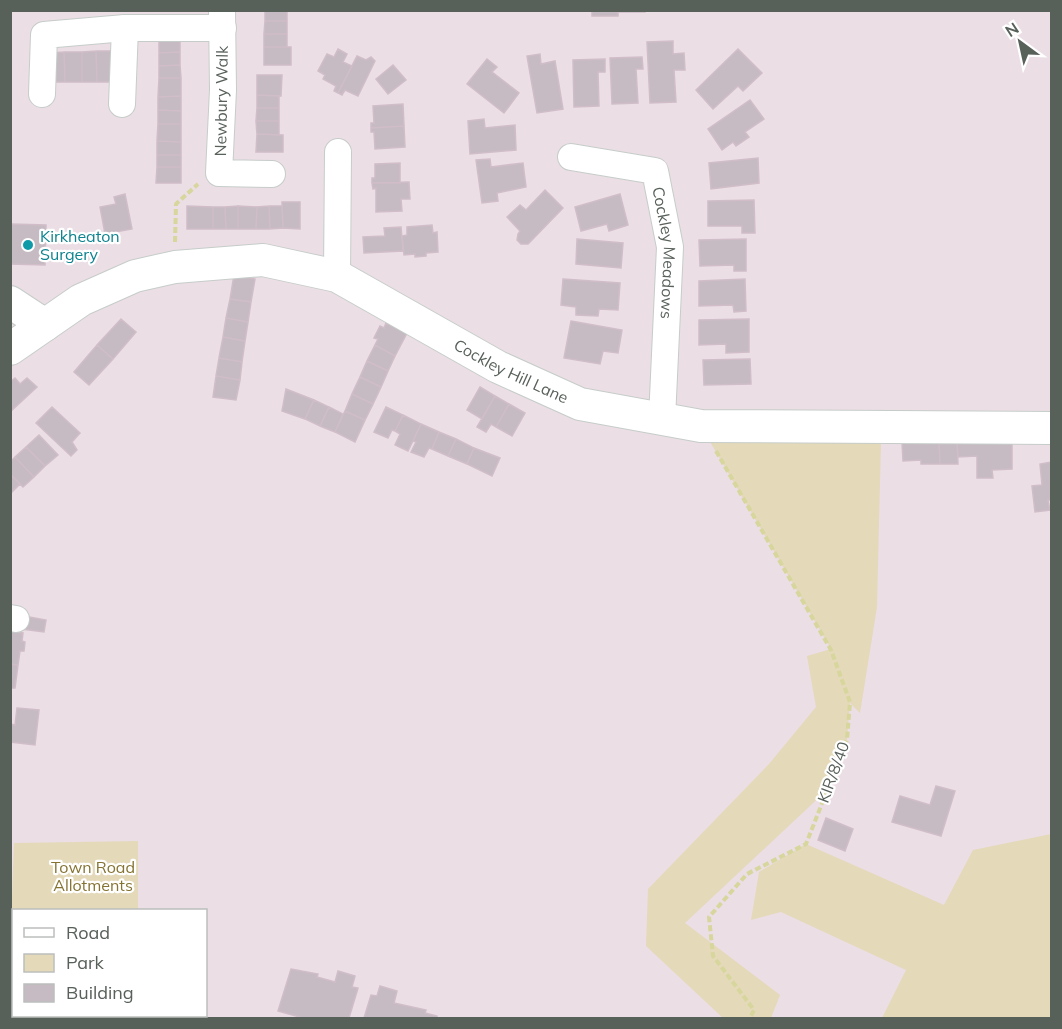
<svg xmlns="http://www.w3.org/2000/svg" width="1062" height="1029" viewBox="0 0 1062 1029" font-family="Mulish,sans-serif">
  <rect width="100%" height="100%" fill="#ebdee5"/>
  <path fill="#e4d9b9" d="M709,440H881L877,607L860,713L850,703L847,740L827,790L685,923L780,995L771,1018H723L646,946L648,889L769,764L816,707L807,656L831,649Z
    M1051,834V1018H882L906,970L781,912L751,920L759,872L806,844L944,905L973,850Z
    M138,841V910H14L13,925H11L14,843Z"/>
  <path fill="#c6bbc2" stroke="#d0bdc8" stroke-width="1.5" d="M265,10H287V21H265Z
    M592,10H645V12H618V16H592Z
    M265,21H287V34H264Z
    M159,33H180V52L159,53Z
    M264,34H287V47H264Z
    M673,41V54L684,53L685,70H674L676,102L650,103L647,42Z
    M264,47H291V65H264Z
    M338,49L347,54L343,62L352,66L338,93L334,91L336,86L323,79L325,75L318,71L327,54L334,57Z
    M738,49L762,73L743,91L738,86L713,109L696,90Z
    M96,51L97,82H82V52Z
    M96,51H114V82H97Z
    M64,52L65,82H49V53Z
    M64,52H82V82H65Z
    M180,52V65L159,66V53Z
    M540,54L541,64L555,61L563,109L537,113L527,56Z
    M357,56L366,60L371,57L375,61L358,96L345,90L342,95L338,93Z
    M642,57L643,69H636L638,103L612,104L610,58Z
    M487,59L497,67L492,72L519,93L504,113L467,84Z
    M605,59V72H598L599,106L574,107L573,60Z
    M180,65L181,78H159V66Z
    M393,65L406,80L388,94L376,79Z
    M257,75H282L281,96L257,95Z
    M159,78H181V96L158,97Z
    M257,95L279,96V108H257Z
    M181,96V111L158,110V97Z
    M750,100L764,119L745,132L749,137L736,146L733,142L722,150L708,129Z
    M403,104L404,126L371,128V123H374L373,106Z
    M257,108H279V121H256Z
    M158,110L181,111V124H158Z
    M484,119L485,128L515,125L516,150L470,154L468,121Z
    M256,121H279V135L257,134Z
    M158,124H181V142L157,141Z
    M404,126L405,147L375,149L374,132H371V128Z
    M257,134L283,135V152H256Z
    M157,141L181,142V155H157Z
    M157,155H181V167H157Z
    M758,158L759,183L711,189L709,163Z
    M490,159L491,167L523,163L526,187L497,193L498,201L482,203L476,160Z
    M400,163V183H372V178H375V164Z
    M157,167H181V183H156Z
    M409,182L410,199H401L402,211L376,212V188L373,189L372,183Z
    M545,190L563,208L531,241L528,244H521L517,240L518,234L520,231L507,217L520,205L526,210Z
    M125,194L132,229L105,234L100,207L116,204L114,197Z
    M620,194L628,225L609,231L607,224L581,231L575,207Z
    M754,200L755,233H742V226H708V201Z
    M282,202H300V229L283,228Z
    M187,206L213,207V229H187Z
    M238,206V229H226L225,207Z
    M238,206L257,207L256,229H238Z
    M269,206L270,229H256L257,207Z
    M269,206H282L283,228L270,229Z
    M213,207H225L226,229H213Z
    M10,224L46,225L45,265L10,264Z
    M432,225L433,233L437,232L438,252L426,253V256L415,257V254L404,255L402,236L407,235V227Z
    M401,227L403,251L364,253L363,237L385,236L384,228Z
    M577,239L623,243L621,268L576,264Z
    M746,239V271H734V265L700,266L699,240Z
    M234,275L255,279L251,302L230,299Z
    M563,279L620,283L618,310L599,309L598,316L576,315V307L561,305Z
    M745,279L746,311L734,312L733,305L699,306V281Z
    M230,299L251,302L248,322L226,318Z
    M226,318L248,322L245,341L223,337Z
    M121,319L136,332L113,359L97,345Z
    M749,319V352L726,353V344L699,345V320Z
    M571,321L622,330L618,353L603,351L600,364L564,358Z
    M386,323L407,333L395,356L375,345L378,339L374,338L380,326L384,328Z
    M223,337L245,341L242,362L219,358Z
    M97,345L113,359L89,385L74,372Z
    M375,345L395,356L388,371L367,361Z
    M219,358L242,362L240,380L216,376Z
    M750,359L751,384L704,385L703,360Z
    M367,361L388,371L381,387L360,377Z
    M216,376L240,380L236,400L213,397Z
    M360,377L381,387L373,404L352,394Z
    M15,378L20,384L27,378L37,387L10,412V382Z
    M480,387L495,396L482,419L467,410Z
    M286,389L314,400L305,419L282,411Z
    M352,394L373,404L365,420L345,411Z
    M495,396L509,404L496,427L491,424L486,432L477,427Z
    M314,400L329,407L320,426L305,419Z
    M509,404L525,413L512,436L496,427Z
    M52,407L80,433L72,442L77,450L71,456L36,423Z
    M329,407L343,414L335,432L320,426Z
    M386,407L403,415L395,431L392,430L388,438L374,432Z
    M345,411L365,420L355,442L335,432Z
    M403,415L421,424L408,451L395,445L400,434L395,431Z
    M421,424L439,432L432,449L429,448L424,457L411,452L416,442L413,441Z
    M439,432L456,439L448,456L432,449Z
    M39,435L58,455L45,466L26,447Z
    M456,439L474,448L467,464L448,456Z
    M1012,439V469L992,470L993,478H977V456L958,457L957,441Z
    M939,441L940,464H921V460L903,461L902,442Z
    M939,441H957L958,464H940Z
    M26,447L45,466L34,477L15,457Z
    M474,448L500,458L492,476L467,464Z
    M15,457L34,477L23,487L10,474V462Z
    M1052,462V500H1048L1050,510L1035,512L1032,486L1042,485L1040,464Z
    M10,474L20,484L10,494Z
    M24,616L46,620L44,632L22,629Z
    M10,631L23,633L22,641L25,642L24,651H20L18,665L10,664Z
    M10,664L18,665L15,688H10Z
    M17,708L39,710L35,745L10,742V724L15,725Z
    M936,786L955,791L941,836L892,822L900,796L930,805Z
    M826,818L853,829L845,851L818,840Z
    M10,930H14V955H10Z
    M291,969L318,974L317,977L335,982L338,971L355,976L352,987L358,988L349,1018H303L278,1011Z
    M380,986L397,991L394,1003L426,1010L425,1013L437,1016V1018H364L371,995L377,996Z
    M91,1016H111L117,1017L90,1018Z
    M117,1016H144L143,1018H121L117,1017Z"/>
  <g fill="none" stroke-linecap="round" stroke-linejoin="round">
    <defs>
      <path id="service" d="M83,1018L84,1016
        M163,1018L164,1016"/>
      <g id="minor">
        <path d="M222,11L223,90L219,173L272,174"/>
        <path d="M42,94L44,35L125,28H223"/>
        <path d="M122,104L125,28"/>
        <path id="s1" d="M571,157L655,171L670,247L662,419"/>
        <path d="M337,276L338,152"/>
        <path d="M10,618L16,619"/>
        <path d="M10,987H14"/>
      </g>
      <g id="tertiary">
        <path d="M10,302L45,325"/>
        <path id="s2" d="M10,349L81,300L135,276L175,267L263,260L337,276L498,367L580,404L701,426L1052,428"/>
      </g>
    </defs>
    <use href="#service" stroke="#c6cdc9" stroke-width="15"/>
    <use href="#minor" stroke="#c6cdc9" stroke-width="28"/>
    <use href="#tertiary" stroke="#c6cdc9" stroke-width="34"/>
    <path stroke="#d7d69c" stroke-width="4" stroke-dasharray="6 3" stroke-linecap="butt" d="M175,242L176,204L198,184
      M716,451L831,650L850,702L847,740L806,844L747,874L709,917L713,956L754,1010L750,1018"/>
    <use href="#service" stroke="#fff" stroke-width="12"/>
    <use href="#minor" stroke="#fff" stroke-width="26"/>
    <use href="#tertiary" stroke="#fff" stroke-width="32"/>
  </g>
  <circle fill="#0f9aa8" stroke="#fff" stroke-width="2" cx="28" cy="245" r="6"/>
  <g text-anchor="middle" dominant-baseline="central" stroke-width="4.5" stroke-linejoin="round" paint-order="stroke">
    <g font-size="16" fill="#58605a" stroke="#fff">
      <text transform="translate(221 101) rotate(-89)">Newbury Walk</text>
      <text stroke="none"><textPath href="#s1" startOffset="168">Cockley Meadows</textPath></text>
      <text stroke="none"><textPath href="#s2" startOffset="549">Cockley Hill Lane</textPath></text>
      <text transform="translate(833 772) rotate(-70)">KIR/8/40</text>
    </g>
    <g font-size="16" fill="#0d838f" stroke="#fff" text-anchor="start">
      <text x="40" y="236">Kirkheaton<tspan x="40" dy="18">Surgery</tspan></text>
    </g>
    <g font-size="16" fill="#857332" stroke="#fff">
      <text x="93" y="867">Town Road<tspan x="93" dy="18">Allotments</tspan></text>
    </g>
  </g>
  <rect width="1062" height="1029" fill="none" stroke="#58605a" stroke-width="24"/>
  <rect x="12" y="909" width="195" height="108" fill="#ffffff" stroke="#bcbfbd" stroke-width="1.5"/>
  <rect x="24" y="928" width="30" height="9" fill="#ffffff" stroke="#bcbfbd" stroke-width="1.5"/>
  <text x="66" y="939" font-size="18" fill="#58605a">Road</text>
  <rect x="24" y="954" width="30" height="18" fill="#e4d9b9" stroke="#bcbfbd" stroke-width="1.5"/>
  <text x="66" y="969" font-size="18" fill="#58605a">Park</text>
  <rect x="24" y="984" width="30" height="18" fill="#c6bbc2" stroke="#bcbfbd" stroke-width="1.5"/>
  <text x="66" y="999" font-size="18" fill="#58605a">Building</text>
  <g transform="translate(1020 42) rotate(327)" stroke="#ffffff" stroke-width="4.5" paint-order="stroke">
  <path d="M0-4.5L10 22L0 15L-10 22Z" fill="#58605a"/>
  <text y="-9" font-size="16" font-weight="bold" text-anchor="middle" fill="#58605a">N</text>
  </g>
</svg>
